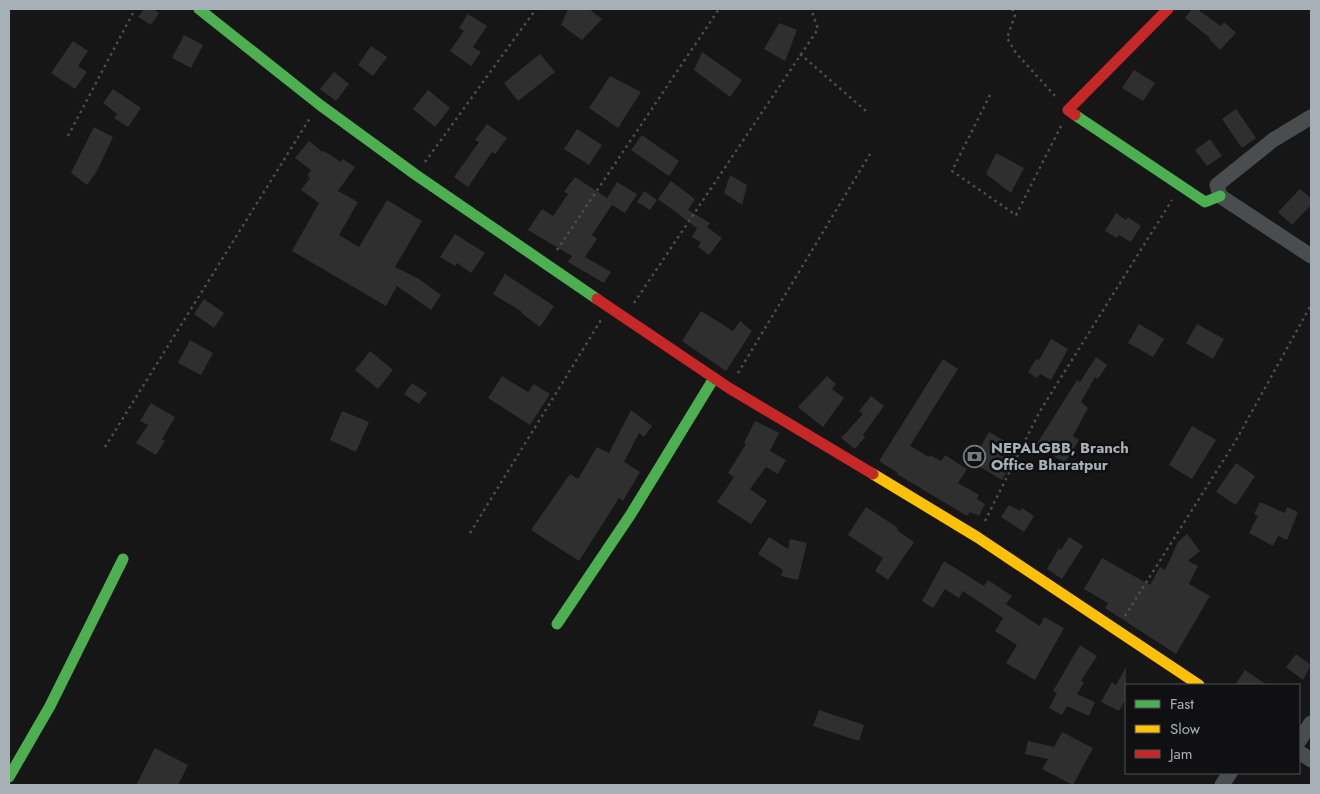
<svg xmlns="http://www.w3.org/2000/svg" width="1320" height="794" viewBox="0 0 1320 794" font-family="Jost,sans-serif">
  <rect width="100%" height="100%" fill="#161616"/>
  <path fill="#2f2f30" d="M144,9H153L159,13L151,25L138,17Z
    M568,9H589L602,19L582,40L561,25Z
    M1192,9H1197L1221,26L1224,22L1236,33L1220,50L1209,39L1210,38L1185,18Z
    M468,14L487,26L473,47L481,52L471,66L450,51L464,31L459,28Z
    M779,23L797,30L785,61L764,49Z
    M184,35L203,45L191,68L172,58Z
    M73,41L88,51L78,66L87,72L75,89L51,73Z
    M371,46L387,57L373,76L358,65Z
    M702,52L742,80L730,97L694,70Z
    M540,54L555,72L518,101L504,83Z
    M1134,70L1155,83L1143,101L1122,88Z
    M334,72L349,84L336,101L320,89Z
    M610,76L641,92L618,128L589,108Z
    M113,89L141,108L128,127L114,118L117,114L103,103Z
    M428,90L450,108L435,127L413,109Z
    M1236,109L1256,138L1242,148L1222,119Z
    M487,124L507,138L495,154L492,152L468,187L454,177L479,142L475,140Z
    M94,127L113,137L97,171L87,185L71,173Z
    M577,129L602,145L589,165L564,149Z
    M642,135L679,161L669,176L631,150Z
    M1210,139L1222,156L1207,166L1195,150Z
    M309,141L323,152L324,151L341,162L343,159L355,167L338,191L358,202L339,235L359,247L387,200L422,221L395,267L419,279L441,295L431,310L397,286L386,306L292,251L319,203L301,190L310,178L307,176L311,170L295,158Z
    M996,153L1024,168L1011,193L986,174Z
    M730,175L747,185L742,205L724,193Z
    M575,177L607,198L617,182L637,194L625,213L612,205L592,235L597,239L585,257L611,272L604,283L568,262L572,256L528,230L542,209L553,216L568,194L564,192Z
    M671,181L695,199L688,210L710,223L707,227L722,238L709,255L698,247L701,242L692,237L697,228L658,199Z
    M1300,189L1311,198V205L1292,225L1278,212Z
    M644,191L657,200L650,210L637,202Z
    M1116,213L1126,220L1128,217L1141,226L1131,242L1119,235L1117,238L1105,231Z
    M455,234L485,253L471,273L457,263L455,266L440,257Z
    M505,274L554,306L540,327L521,313L522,312L493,294Z
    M204,299L224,313L214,328L194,314Z
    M701,311L733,331L740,321L752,331L726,371L682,341Z
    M1139,324L1164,339L1153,357L1128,343Z
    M1197,324L1224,339L1213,359L1186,343Z
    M1051,339L1068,349L1051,380L1040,374L1037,378L1028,372L1036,359L1039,360Z
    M190,340L213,353L201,375L178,363Z
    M370,351L393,370L378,389L355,370Z
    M1096,357L1107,365L1098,379L1095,377L1081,402L1088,408L1073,436L1079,440L1065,463L1036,445L1077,380L1080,382Z
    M943,359L958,369L910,446L929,457L930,455L941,461L945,455L967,469L958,483L979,495L977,499L985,504L979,516L970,512L967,516L897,474L898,473L879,461Z
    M502,376L528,392L534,384L550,394L530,425L488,398Z
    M827,376L836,384L832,389L844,398L823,427L798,407Z
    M412,383L427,393L419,404L404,394Z
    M871,396L884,406L863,435L865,437L855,449L841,438L863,414L859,411Z
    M151,403L175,417L162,439L165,441L156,455L136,443L148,425L140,421Z
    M631,410L652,426L644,437L639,433L624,462L640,472L623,501L619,498L579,561L531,530L570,474L578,479L597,447L609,453Z
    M342,411L369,422L356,452L330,440Z
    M755,421L779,433L770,451L786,460L778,474L766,467L750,489L767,501L751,524L717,502L734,477L728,473L746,444L744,443Z
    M1192,426L1216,440L1192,479L1169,465Z
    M989,432L1020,450L1002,480L972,462Z
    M1236,463L1255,476L1236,505L1216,492Z
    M1260,502L1285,513L1287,507L1298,512L1287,540L1278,536L1273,546L1249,533L1258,516L1254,514Z
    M1009,505L1020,511L1022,508L1034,516L1024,532L1001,517Z
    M866,507L898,528L897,530L914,542L888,580L875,571L883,558L848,535Z
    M1187,534L1200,551L1188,561L1198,566L1189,584L1210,596L1176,654L1105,608L1108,603L1084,589L1102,558L1150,585L1160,567L1165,570L1178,542Z
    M769,537L788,549L790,539L807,543L798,580L781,576L783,570L758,554Z
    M1069,537L1083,546L1062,579L1047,569L1059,548L1061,550Z
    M944,561L984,586L988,580L1012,596L1006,604L1040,626L1044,617L1064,628L1035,680L1006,663L1017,645L995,631L1003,618L963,591L959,598L945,589L933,608L922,601Z
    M1080,645L1097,656L1081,681L1084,682L1077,694L1095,702L1089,716L1067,706L1062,715L1049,708L1057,693L1053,691Z
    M1296,654L1311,665L1303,680L1286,667Z
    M1126,667V698L1119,711L1101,702L1112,682L1116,685Z
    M1245,670L1267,685H1235Z
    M819,710L864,725L859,741L813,726Z
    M1062,732L1093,748L1073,785L1042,769L1048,759L1025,754L1028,741L1054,747Z
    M155,748L188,765L178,785H136Z"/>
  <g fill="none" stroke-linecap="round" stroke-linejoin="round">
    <path stroke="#4c4e51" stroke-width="2.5" stroke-dasharray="2.5 4" stroke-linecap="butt" d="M1012,9L1015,15L1007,38L1016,53L1056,97
      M800,54L866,111
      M990,95L952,171L1016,215L1061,126
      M68,136L135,9
      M425,162L536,9
      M557,250L719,9
      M634,303L818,29L811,9
      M738,373L870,154
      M105,447L310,118
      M985,521L1040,411L1172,200
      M470,533L601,320
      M1125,616L1235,442L1311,305"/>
    <path stroke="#4a4d4f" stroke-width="15" d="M1311,117L1273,140L1217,185L1220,196L1311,256
      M1299,741L1311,723
      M1299,752L1311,760
      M1222,785L1230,773"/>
    <path stroke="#4caf50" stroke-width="11" d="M199,9L320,105L416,175L597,299
      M1075,115L1205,202L1220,196
      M557,624L631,514L714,378
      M9,777L50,706L123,559"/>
    <path stroke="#ffc107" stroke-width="11" d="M873,474L977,537L1199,685"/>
    <path stroke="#c62828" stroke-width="11" d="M1075,115L1068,110L1168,9
      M597,299L729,388L873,474"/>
  </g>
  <defs>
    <symbol id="bank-ring" viewBox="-11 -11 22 22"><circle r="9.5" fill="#101012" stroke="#747a7f" stroke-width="1.5"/><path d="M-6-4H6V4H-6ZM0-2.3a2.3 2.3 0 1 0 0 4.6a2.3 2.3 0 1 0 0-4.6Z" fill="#747a7f"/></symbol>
  </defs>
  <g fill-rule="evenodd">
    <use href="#bank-ring" x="962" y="444" width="25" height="25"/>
  </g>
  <g text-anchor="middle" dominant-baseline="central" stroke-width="5" stroke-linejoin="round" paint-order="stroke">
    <g font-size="15" font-weight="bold" fill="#a7b0b7" stroke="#101012" text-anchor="start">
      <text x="991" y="448">NEPALGBB, Branch<tspan x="991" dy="17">Office Bharatpur</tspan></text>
    </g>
  </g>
  <rect width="1320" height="794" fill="none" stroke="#a7b0b7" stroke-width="20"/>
  <rect x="1125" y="684" width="175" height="90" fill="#101012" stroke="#4c5054"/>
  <rect x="1135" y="700" width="25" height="8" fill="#4caf50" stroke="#4c5054"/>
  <text x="1170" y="709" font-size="15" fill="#a7b0b7">Fast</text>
  <rect x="1135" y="725" width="25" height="8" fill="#ffc107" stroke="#4c5054"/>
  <text x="1170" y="734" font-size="15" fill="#a7b0b7">Slow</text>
  <rect x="1135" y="750" width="25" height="8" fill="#c62828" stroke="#4c5054"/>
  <text x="1170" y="759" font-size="15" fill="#a7b0b7">Jam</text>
</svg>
